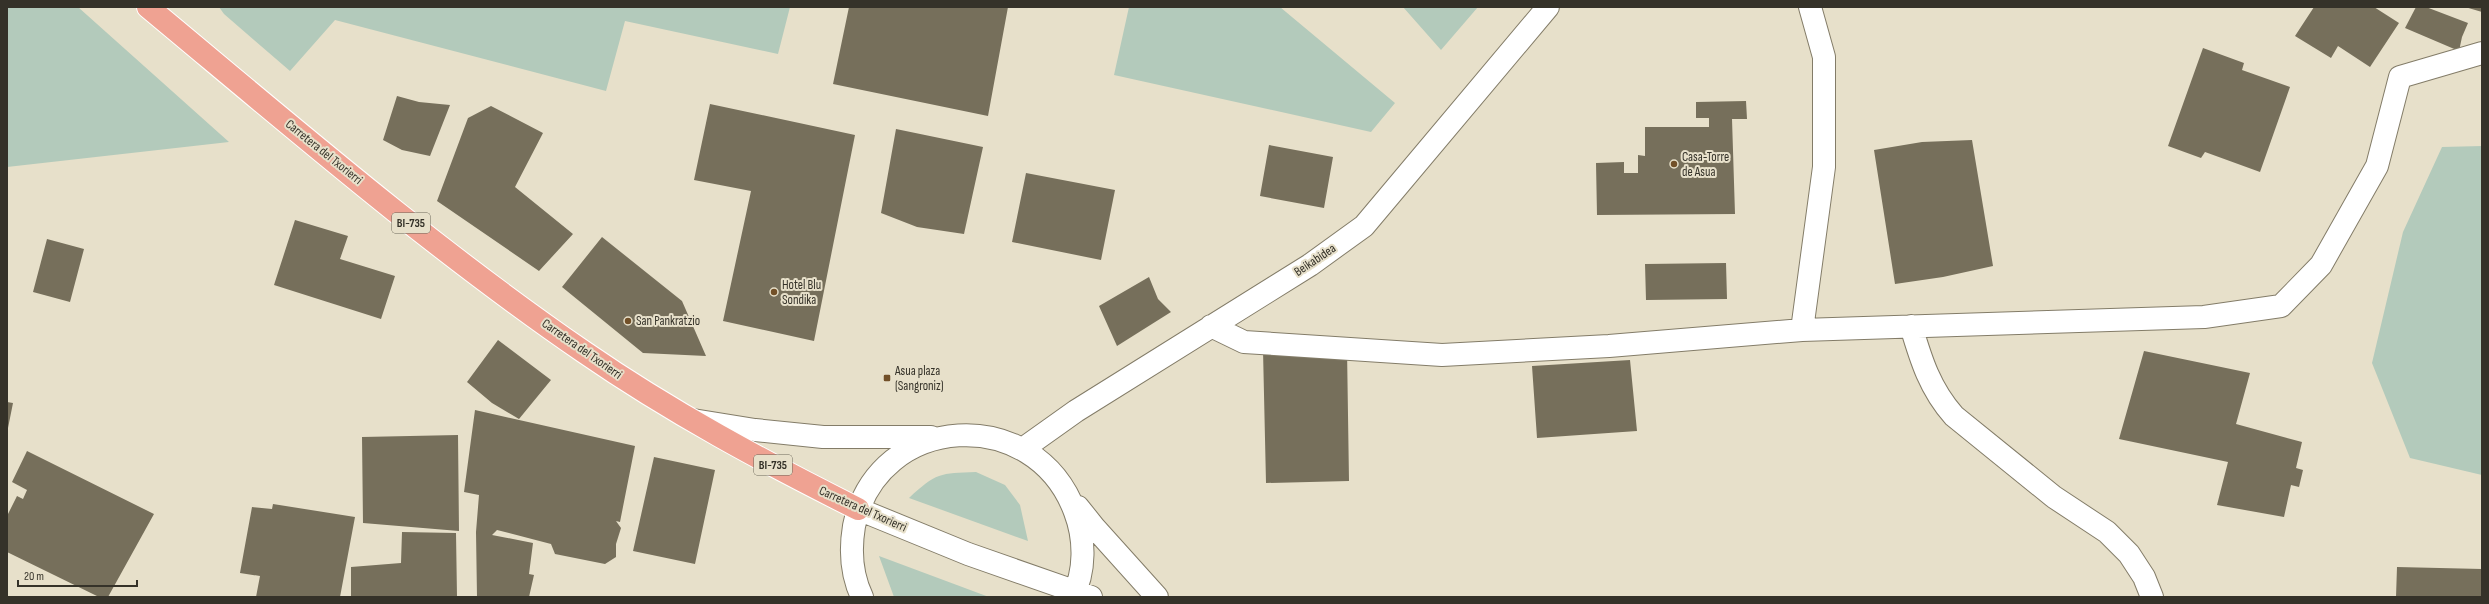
<svg xmlns="http://www.w3.org/2000/svg" width="2489" height="604" viewBox="0 0 2489 604" font-family="'Sofia Sans Condensed',sans-serif">
  <rect width="100%" height="100%" fill="#e7e0ca"/>
  <path fill="#b3cabb" d="M8,7H78L229,142L7,167Z
    M219,7H790L778,54L625,21L606,91L335,20L290,71L224,14Z
    M1129,7H1280L1395,103L1371,132L1114,75Z
    M1403,7H1478L1441,50Z
    M2482,146V475L2410,458L2372,363L2403,232L2442,147Z
    M976,472L1005,485L1020,505L1028,541L909,498C936,473 940,473 976,472Z
    M879,556L989,597H894Z"/>
  <path fill="#766f5b" d="M849,7H1008L988,116L833,84Z
    M2314,7H2374L2399,23L2370,67L2338,46L2331,58L2295,36Z
    M2416,7H2426L2468,23L2462,37L2459,51L2405,28Z
    M2465,7H2482V12Z
    M2203,48L2244,63L2242,70L2290,87L2260,172L2205,152L2201,158L2168,146Z
    M397,96L419,102L450,105L430,156L402,150L383,140Z
    M1746,101L1747,119H1732L1735,214L1597,215L1596,163L1624,162V173H1638V155L1645,156V127H1709V118H1696V102Z
    M710,104L855,135L814,341L723,321L751,191L694,180Z
    M491,106L543,133L515,187L573,234L539,271L437,201L468,118Z
    M896,129L983,147L964,234L917,227L881,213Z
    M1972,140L1993,266L1943,277L1895,284L1874,150L1922,142Z
    M1269,145L1333,157L1324,208L1260,196Z
    M1026,173L1115,190L1101,260L1012,242Z
    M295,220L348,236L340,259L395,276L381,319L274,285Z
    M602,237L682,301L706,356L643,353L562,287Z
    M47,239L84,249L70,302L33,292Z
    M1726,263L1727,299L1646,300L1645,264Z
    M1149,277L1158,299L1171,312L1117,346L1099,306Z
    M498,340L551,380L519,419L492,403L467,382Z
    M1347,349L1349,481L1266,483L1263,350Z
    M2144,351L2250,373L2236,424L2302,442L2296,468L2303,470L2299,487L2291,485L2284,517L2217,505L2228,462L2119,439Z
    M1630,360L1637,431L1537,438L1532,366Z
    M7,402L13,403L8,428H7Z
    M475,410L635,446L620,522L616,521L621,528L616,544V557L605,564L555,554L551,544L497,530L492,535L533,543L529,574L534,575L529,597H477L476,532L479,495L464,492Z
    M458,435L459,531L363,523L362,437Z
    M27,451L154,514L108,597H99L7,552V516L17,496L23,499L27,490L12,482Z
    M654,457L715,470L695,564L633,551Z
    M273,504L355,517L340,597H256L260,576L240,573L252,507L272,509Z
    M402,532L456,533L457,597H351V567L401,563Z
    M2397,567L2482,569V597H2396Z"/>
  <g fill="none" stroke-linecap="round" stroke-linejoin="round">
    <defs>
      <path id="minor" d="M1211,326L1244,342L1442,355L1609,346L1802,330L2204,317L2281,306L2321,265L2377,166L2400,77L2482,53
        M1911,326C1921,360 1930,389 1954,416L2054,497L2107,532L2129,554L2144,577L2152,597
        M1802,330L1824,167V57L1810,7
        M693,420L755,430L823,437H931
        M1024,448L1076,411L1310,265L1364,226L1548,7
        M1078,507L1094,527L1157,597
        M858,509L968,554L1091,597
        M862,597C851,574 850,550 854,526C878,412 1035,403 1075,512C1085,538 1086,572 1072,597"/>
      <path id="major" d="M148,7C290,125 431,247 584,352C671,412 764,462 858,509"/>
    </defs>
    <use href="#minor" stroke="#837c68" stroke-width="24"/>
    <use href="#major" stroke="#fff" stroke-width="24"/>
    <use href="#minor" stroke="#fff" stroke-width="22"/>
    <use href="#major" stroke="#efa292" stroke-width="22"/>
  </g>
  <g fill="#725028" stroke="#e7e0ca" stroke-width="1.5">
    <circle cx="1674" cy="164" r="4"/>
    <circle cx="774" cy="292" r="4"/>
    <circle cx="628" cy="321" r="4"/>
    <rect x="883" y="374" width="8" height="8" rx="2"/>
  </g>
  <g text-anchor="middle" dominant-baseline="central" stroke-width="4" stroke-linejoin="round" paint-order="stroke">
    <g fill="#e7e0ca" stroke="#6a6659" stroke-width="1">
      <rect x="392" y="213" width="38" height="20" rx="3"/>
      <rect x="754" y="455" width="38" height="20" rx="3"/>
    </g>
    <g font-size="12" font-weight="bold" fill="#353229">
      <text x="411" y="223">BI-735</text>
      <text x="773" y="465">BI-735</text>
    </g>
    <g font-size="13" fill="#353229" stroke="#e7e0ca">
      <text transform="translate(324 152) rotate(39)">Carretera del Txorierri</text>
      <text transform="translate(1315 260) rotate(-34)">Beikabidea</text>
      <text transform="translate(582 349) rotate(35)">Carretera del Txorierri</text>
      <text transform="translate(863 509) rotate(24)">Carretera del Txorierri</text>
    </g>
    <g font-size="13" fill="#353229" stroke="#e7e0ca" text-anchor="start">
      <text x="1682" y="157">Casa-Torre<tspan x="1682" dy="15">de Asua</tspan></text>
      <text x="782" y="285">Hotel Blu<tspan x="782" dy="15">Sondika</tspan></text>
      <text x="636" y="321">San Pankratzio</text>
      <text x="895" y="371">Asua plaza<tspan x="895" dy="15">(Sangroniz)</tspan></text>
    </g>
  </g>
  <rect width="2489" height="604" fill="none" stroke="#353229" stroke-width="16"/>
  <path d="M18 580v6h119v-6" fill="none" stroke="#353229" stroke-width="2"/>
  <text x="24" y="580" font-size="12" fill="#353229" stroke="#e7e0ca" stroke-width="3" paint-order="stroke">20 m</text>
</svg>
